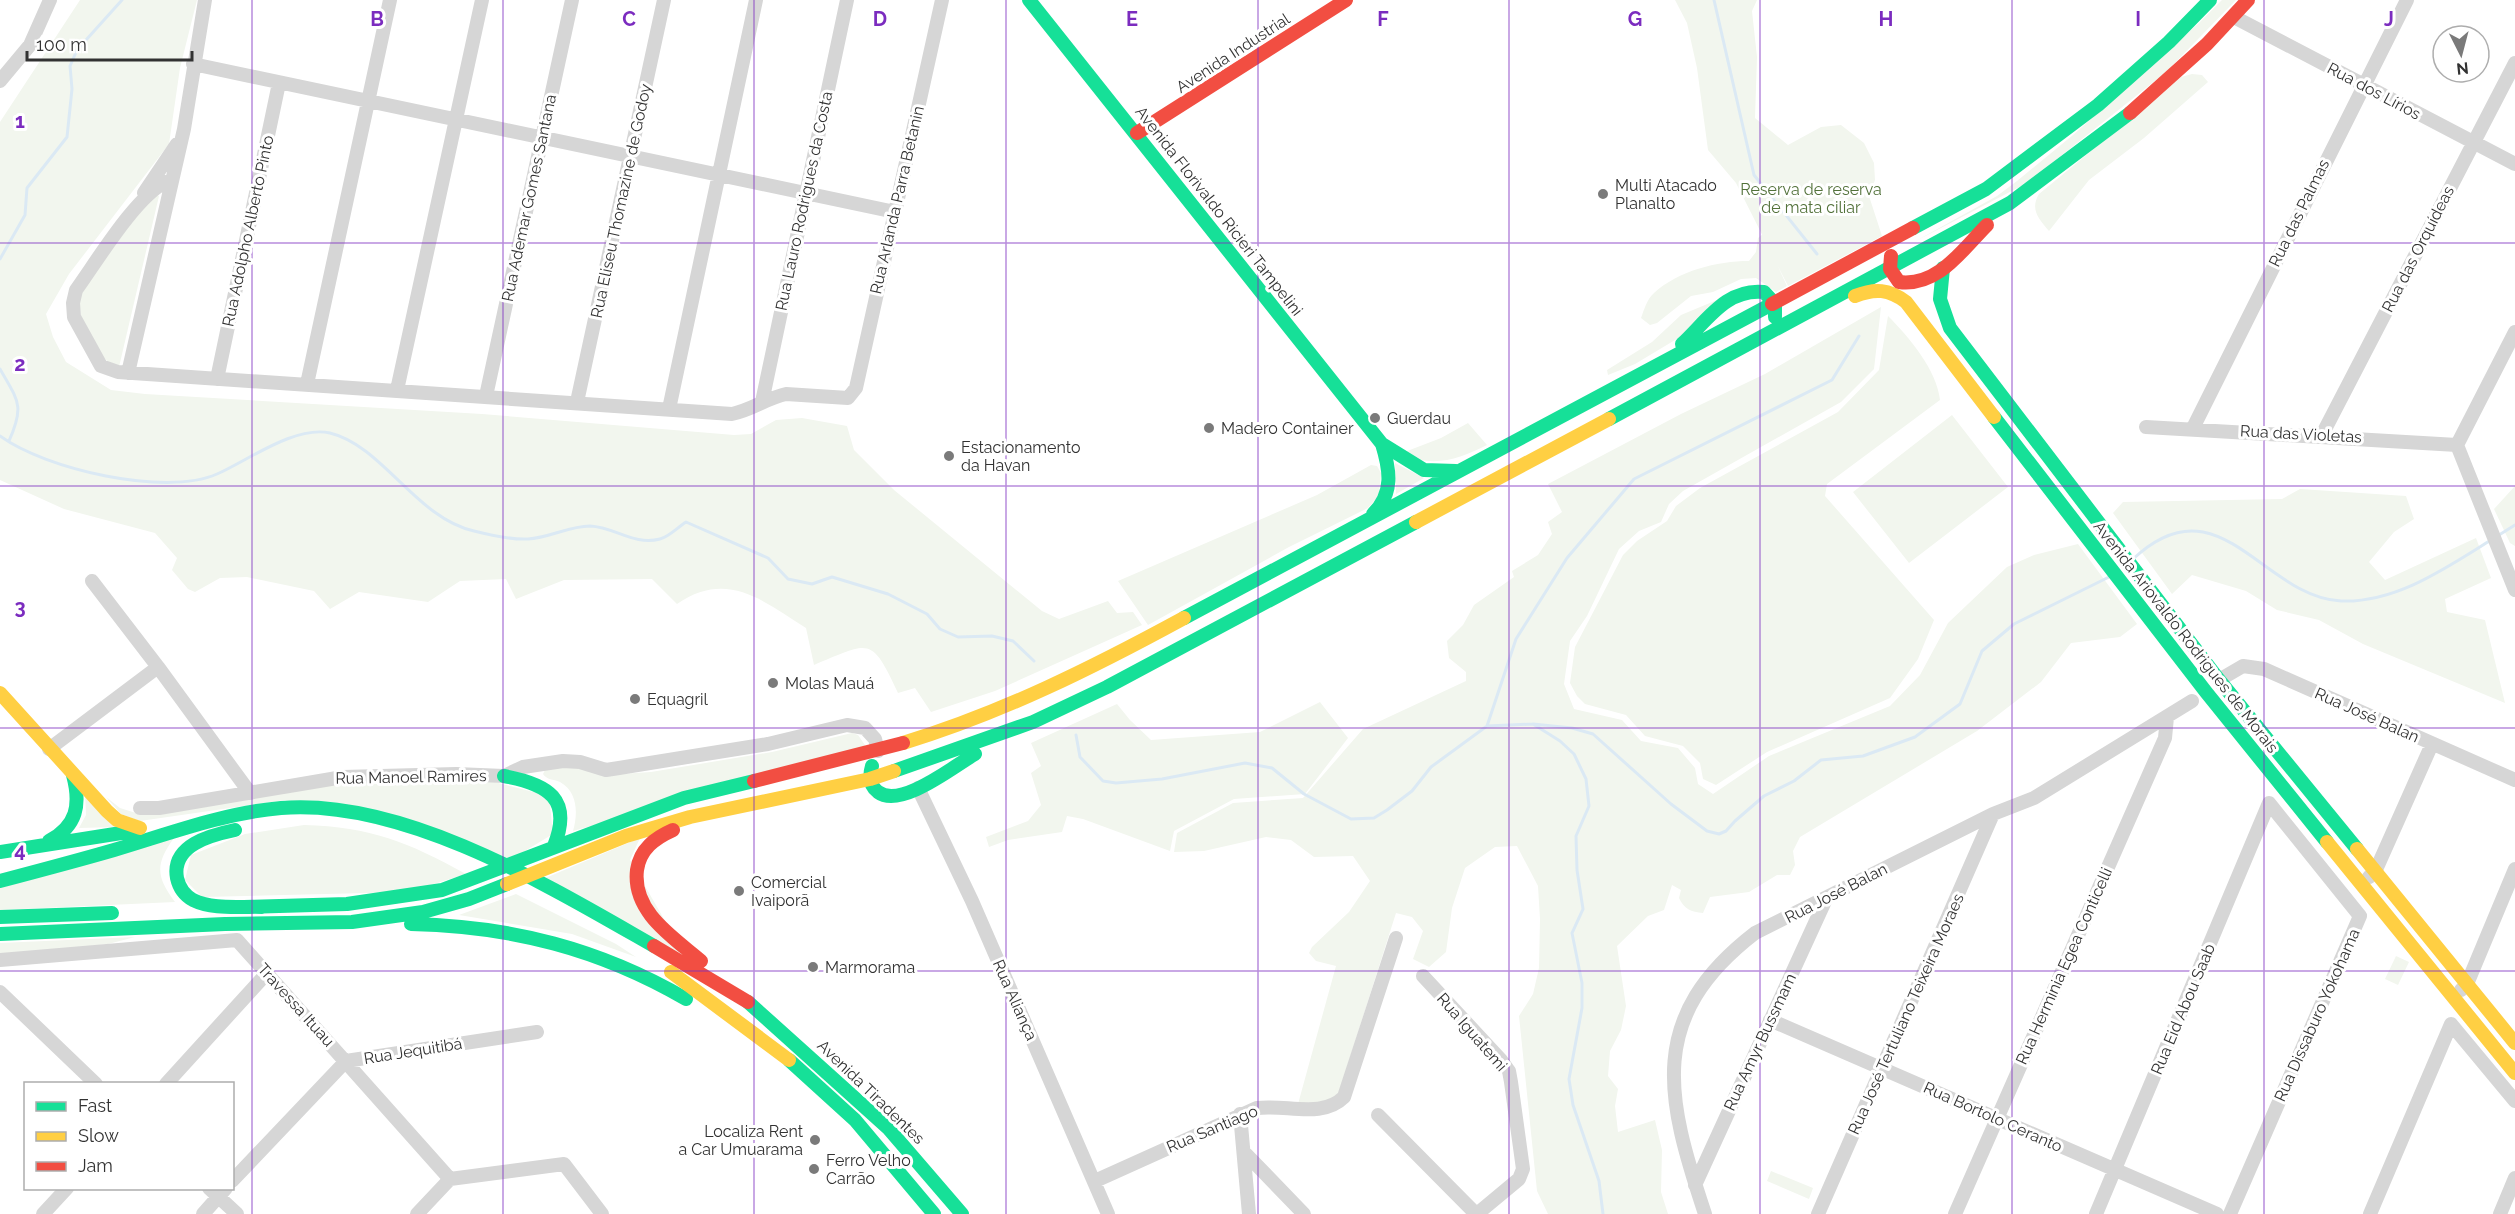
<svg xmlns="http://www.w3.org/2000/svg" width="2515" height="1214" viewBox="0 0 2515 1214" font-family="Raleway,sans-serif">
  <rect width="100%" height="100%" fill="#fff"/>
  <path fill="#f2f6ee" d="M80,0H197L180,68L169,144L69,274L46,314L53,337L66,362L111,390L145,394L482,414L734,435L751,434L776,420L802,418L847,426L854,450L894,490L1042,611L1059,619L1108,601L1117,613L1133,612L1142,625L995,691L931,712L915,688L898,693C871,635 870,642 814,665L806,628C762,600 727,570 677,604L652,579L564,580L516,599L506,579L460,581L428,602L359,592L330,609L314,591L247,577L220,578L195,592L188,589L172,570L177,558L155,533L64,509L0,480V122Z
    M1675,0H1757L1752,11L1757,57L1755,118L1788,145L1821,127L1841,125L1864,143L1874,163L1875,180L1869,196L1882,236L1788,286L1736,183L1708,150L1697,68L1687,23Z
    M2222,0H2236L2166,72L2027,183L1914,242L1997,196L2017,181L2073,135L2199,23Z
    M2192,74L2202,75L2208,82L2144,138L2089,180L2049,231C2038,218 2030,209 2039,194L2181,77Z
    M150,192L159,196L119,367C94,360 75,319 81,294Z
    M1763,234L1787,286L1776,292L1756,278L1741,279L1713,292L1691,296L1657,323L1650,325L1641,318C1644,310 1647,299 1654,293C1678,271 1717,261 1749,261L1756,252L1758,238Z
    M1717,300L1685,334L1635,364L1608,375L1607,370L1652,342L1681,315Z
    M1881,307L1874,369L1841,402L1683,491L1669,504L1661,522L1639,531L1619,549L1587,616L1570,641L1564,684L1574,709L1622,720L1641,741L1678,748L1695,768L1698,784L1713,794L1769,756L1890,706L1920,675L1948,623L2007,567L2034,555L2078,544L2137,624L2120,637L2071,643L2041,682L1977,731L1800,837L1793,851L1795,865L1790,875H1777L1749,892L1710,897L1703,913C1691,912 1684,909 1679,898L1681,890L1672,885L1664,910L1648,916L1617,946L1626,1006L1621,1030L1610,1051L1608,1076L1618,1089L1615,1106L1618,1132L1655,1120L1662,1150L1661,1192L1668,1214H1548L1537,1191L1519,1016L1533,994L1539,968L1540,919L1538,886L1517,846L1495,847L1465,868L1452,908L1446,952L1429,967L1413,959L1423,931L1412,917L1396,913L1338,1095L1329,1101L1298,1104L1336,966L1316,961L1309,953L1312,947L1349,912L1370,881L1353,856L1314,857L1291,840L1266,837L1204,851L1174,852L1177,833L1233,803L1303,798L1363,729L1466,681V672L1449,658L1447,641L1463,625L1474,605L1514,577L1512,571L1538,555L1552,534L1548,522L1562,512L1548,484L1681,414L1765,374Z
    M1888,316C1909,337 1937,370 1940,400L1827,484L1825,496L1934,620L1918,659L1890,698L1767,752L1716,785L1703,779L1700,763L1683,746L1645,736L1626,715L1585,704L1577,696L1570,683L1575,647L1623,555L1637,541L1667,521L1676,506L1700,488L1838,412L1879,370Z
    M1952,415L2008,487L1909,563L1853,492Z
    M1468,423L1487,445C1459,459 1432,469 1402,453L1441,438Z
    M1395,463L1424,478L1396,494Z
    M1371,465L1377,466L1381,473L1379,495L1368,508L1289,547L1148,625L1118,581L1317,495Z
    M2515,486V546L2510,543L2494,509Z
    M2300,489L2406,496L2414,519L2394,532L2369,562L2385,580L2476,538L2491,578L2445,599L2447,612L2485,620L2505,703L2363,644L2319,620L2277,610L2246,591L2192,575L2172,594L2113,513L2123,502L2282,499Z
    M1320,702L1348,738L1305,794L1234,799L1174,831L1170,851L1083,819L1067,816L1062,832L1008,840L989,847L986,837L1028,821L1041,805L1031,773L1041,766L1031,743L1117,704L1130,720L1151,740L1260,732Z
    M852,733L858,735L867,748L573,831C578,814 578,792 560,782C553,779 547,780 543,774L545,770L566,765L605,775L651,772L772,752Z
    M491,781L549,796L553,834L510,860L285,800L140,821L121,814L106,797L120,808L139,814L304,787L361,782Z
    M85,792L117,827L79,828L86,815Z
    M304,825C371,827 408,842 466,874L408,892L202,897L185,880L191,855L245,834Z
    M174,838C155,864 156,877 175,902L0,910V888Z
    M640,838L630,860L687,959L543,879Z
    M516,894L616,944L636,957L572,934L459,915Z
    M135,937L108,944L0,956V943Z
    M2396,956L2409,962L2398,985L2385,979Z
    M1771,1171L1813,1188L1809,1199L1767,1181Z"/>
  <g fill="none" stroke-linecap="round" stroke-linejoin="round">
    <path stroke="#dbe9f4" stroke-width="3" d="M1714,0L1754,175L1817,254
      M0,259L25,215L27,188L67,137L72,89L70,66L77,50L122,0
      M0,369C18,401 25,405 9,441
      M0,436C45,469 165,497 217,474C247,461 295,425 330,433C383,446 416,518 474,531C490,535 512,540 528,539C549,538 569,526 590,526C615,527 634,546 660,539C669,537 678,527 686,522L768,558L788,579L812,584L832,577L888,594L927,614L940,629L958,637L992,636L1013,641L1034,661
      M2499,535L2515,525
      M2133,559C2219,478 2262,597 2341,601C2396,603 2446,568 2491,540
      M1533,724L1572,728L1593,734L1671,804L1707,831L1719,834L1726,831L1735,821L1764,796L1794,781L1821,760L1863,756L1915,737L1960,704L1982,651L2014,624L2109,577
      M1487,726L1516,639L1567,558L1634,479L1832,380L1859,336
      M1076,735L1080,757L1103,781L1116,783L1162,779L1245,763L1272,768L1304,794L1351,819L1374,818L1387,810L1412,791L1431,767L1487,726L1533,724L1560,741L1574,754L1586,779L1589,806L1576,836L1577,870L1583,909L1572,933L1582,983V1008L1569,1079L1573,1105L1599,1181L1603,1214"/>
    <path stroke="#d6d6d6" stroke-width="14" d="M2234,17L2515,164
      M193,64L895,212
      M0,81L30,45L50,0
      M170,189L166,182C136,196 97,261 76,290L73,303L74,317L101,366L118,372L732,414C752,410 767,398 786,394L848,398L856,388L942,0
      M144,193L177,144
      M128,373L184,129L205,0
      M217,379L279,83
      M307,384L390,0
      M397,390L482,0
      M486,396L572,0
      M577,402L664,0
      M762,402L847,0
      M669,409L756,0
      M2146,427L2457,445
      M2193,428L2407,0
      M2322,435L2515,63
      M2457,445L2515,590
      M2457,445L2515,332
      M92,581L158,667
      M2219,680L2243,666L2264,669L2515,780
      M49,749L158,667L250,793
      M918,788L972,901L1108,1214
      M140,808H159L343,777L456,774L504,776L523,767L563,761L580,762L606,770L619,768L768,744L847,725L865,728L875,739L878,751
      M2369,877L2375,872L2432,744
      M0,960L237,940L450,1179
      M1423,976L1501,1060L1509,1071L1511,1082L1523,1169L1519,1179L1477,1214
      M2461,990L2467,984L2515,869
      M0,992L96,1084
      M1770,1020L2217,1214
      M166,1084L267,973
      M1240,1114L1249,1214
      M1378,1115L1476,1214
      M1244,1152L1304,1214
      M232,1181L346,1061L537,1032
      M1095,1181L1257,1108C1286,1104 1322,1119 1344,1097L1396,938
      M1695,1185L1826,899
      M209,1188L237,1214
      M43,1214L67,1188
      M203,1214L226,1188
      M417,1214L450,1179L564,1164L602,1214
      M1705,1214C1666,1097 1646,1017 1755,933L1993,814L2034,798L2192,701
      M1818,1214L1993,814
      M1955,1214L2165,738L2167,717
      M2096,1214L2269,803L2360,916L2230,1214
      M2370,1214L2451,1024L2515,1101
      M2500,1214L2515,1178"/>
    <path stroke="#16e098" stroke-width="14" d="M1029,0L1382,444L1424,470L1456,471
      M1913,228L1986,189L2098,105L2169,42L2210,0
      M1943,268L1940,299L1950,328L2219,680L2357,849
      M1682,344C1707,321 1726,288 1764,292L1775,304V317
      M1994,417L2206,692L2327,842
      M1609,419L2010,203L2130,113
      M1373,514C1394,493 1390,470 1382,444
      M1184,618L1772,304
      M872,766C869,776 869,785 878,792C901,809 954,766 975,754
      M894,771L1033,722L1107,687L1416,522
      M504,776C548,784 573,799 554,846
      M235,830C211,835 171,845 177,878C179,887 184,895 193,900C213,910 240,906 262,907
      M49,841C77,826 81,805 73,775
      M0,852L134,831
      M0,881C38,871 76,861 114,850C168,834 223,813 281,808C404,798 549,886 654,946
      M249,907L347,904L442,890L684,798L754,781
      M0,917L112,913
      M411,924C511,926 600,949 686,999
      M0,934L225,924L352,922L423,912L469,899L507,884
      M748,1002L888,1128L962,1214
      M789,1060L855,1120L934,1214"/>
    <path stroke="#ffcf43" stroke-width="14" d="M1855,296C1875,288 1889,289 1906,302L1994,417
      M1416,522L1609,419
      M0,693L107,811L117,820L140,828
      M903,743C1002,713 1094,667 1184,618
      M2327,842L2515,1073
      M2357,849L2515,1043
      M507,884L626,836L690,817L870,779L894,771
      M671,972L789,1060"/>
    <path stroke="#f24e42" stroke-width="14" d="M2130,113L2207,44L2248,0
      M1137,133L1346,0
      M1891,256L1890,269L1899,282C1938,287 1962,250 1987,225
      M1772,304L1913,228
      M754,781L903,743
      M673,830C655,838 640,849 637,870C632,912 673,937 701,961
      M654,946L748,1002"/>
  </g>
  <path fill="none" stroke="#7b2cbf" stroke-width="1.5" stroke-opacity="0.55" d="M252,0V1214M503,0V1214M754,0V1214M1006,0V1214M1258,0V1214M1509,0V1214M1760,0V1214M2012,0V1214M2264,0V1214M0,243H2515M0,486H2515M0,728H2515M0,971H2515"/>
  <g fill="#7a7a7a" stroke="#fff" stroke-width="2">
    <circle cx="1603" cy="194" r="6"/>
    <circle cx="1375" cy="418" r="6"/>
    <circle cx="1209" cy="428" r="6"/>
    <circle cx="949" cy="456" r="6"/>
    <circle cx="773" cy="683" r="6"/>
    <circle cx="635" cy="699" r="6"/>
    <circle cx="739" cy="891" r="6"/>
    <circle cx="813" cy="967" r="6"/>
    <circle cx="815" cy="1140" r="6"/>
    <circle cx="814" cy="1169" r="6"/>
  </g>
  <g text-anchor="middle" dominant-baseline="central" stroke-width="6" stroke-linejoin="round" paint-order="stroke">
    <g font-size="16" fill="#323232" stroke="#fff">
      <text transform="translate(1233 53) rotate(-33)">Avenida Industrial</text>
      <text transform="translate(2374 91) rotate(28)">Rua dos Lírios</text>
      <text transform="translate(529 198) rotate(-78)">Rua Ademar Gomes Santana</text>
      <text transform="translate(897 200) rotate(-77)">Rua Arlanda Parra Betanin</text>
      <text transform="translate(621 201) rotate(-78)">Rua Eliseu Thomazine de Godoy</text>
      <text transform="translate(804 201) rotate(-78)">Rua Lauro Rodrigues da Costa</text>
      <text transform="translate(1219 211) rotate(52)">Avenida Florivaldo Ricieri Tampelini</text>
      <text transform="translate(2299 213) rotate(-64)">Rua das Palmas</text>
      <text transform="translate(248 231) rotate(-78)">Rua Adolpho Alberto Pinto</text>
      <text transform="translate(2418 249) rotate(-63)">Rua das Orquídeas</text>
      <text transform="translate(2301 434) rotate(3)">Rua das Violetas</text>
      <text transform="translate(2186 637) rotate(52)">Avenida Ariovaldo Rodrigues de Morais</text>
      <text transform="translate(2367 715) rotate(24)">Rua José Balan</text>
      <text transform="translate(411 777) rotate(-1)">Rua Manoel Ramires</text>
      <text transform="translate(1836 893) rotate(-27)">Rua José Balan</text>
      <text transform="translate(2064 966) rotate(-66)">Rua Herminia Egea Conticelli</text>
      <text transform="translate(1015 1000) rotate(66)">Rua Aliança</text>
      <text transform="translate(296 1005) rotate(48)">Travessa Ituau</text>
      <text transform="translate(2183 1009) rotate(-67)">Rua Eid Abou Saab</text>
      <text transform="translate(1906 1014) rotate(-66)">Rua José Tertuliano Teixeira Moraes</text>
      <text transform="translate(2317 1015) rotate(-66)">Rua Dissaburo Yokohama</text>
      <text transform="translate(1472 1032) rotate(49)">Rua Iguatemi</text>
      <text transform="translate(1760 1042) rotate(-65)">Rua Amyr Bussmam</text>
      <text transform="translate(413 1051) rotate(-9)">Rua Jequitibá</text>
      <text transform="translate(871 1092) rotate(44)">Avenida Tiradentes</text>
      <text transform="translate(1993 1117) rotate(24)">Rua Bortolo Ceranto</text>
      <text transform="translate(1212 1129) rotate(-23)">Rua Santiago</text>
    </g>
    <g font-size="16" fill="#323232" stroke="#fff" text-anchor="start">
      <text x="1615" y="185">Multi Atacado<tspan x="1615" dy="18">Planalto</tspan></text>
      <text x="1387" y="418">Guerdau</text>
      <text x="1221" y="428">Madero Container</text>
      <text x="961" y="447">Estacionamento<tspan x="961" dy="18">da Havan</tspan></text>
      <text x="785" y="683">Molas Mauá</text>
      <text x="647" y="699">Equagril</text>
      <text x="751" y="882">Comercial<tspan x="751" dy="18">Ivaiporã</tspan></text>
      <text x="825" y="967">Marmorama</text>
      <text x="803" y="1131" text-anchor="end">Localiza Rent<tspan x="803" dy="18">a Car Umuarama</tspan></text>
      <text x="826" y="1160">Ferro Velho<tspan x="826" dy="18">Carrão</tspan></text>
    </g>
    <g font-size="16" fill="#53723b" stroke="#fff">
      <text x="1811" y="189">Reserva de reserva<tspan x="1811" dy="18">de mata ciliar</tspan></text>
    </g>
  </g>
  <g font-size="20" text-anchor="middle" font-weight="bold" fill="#7b2cbf" stroke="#fff" stroke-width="6" stroke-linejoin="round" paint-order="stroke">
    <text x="377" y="26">B</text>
    <text x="629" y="26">C</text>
    <text x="880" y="26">D</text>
    <text x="1132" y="26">E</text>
    <text x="1383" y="26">F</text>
    <text x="1635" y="26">G</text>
    <text x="1886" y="26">H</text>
    <text x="2138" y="26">I</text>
    <text x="2389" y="26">J</text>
    <text x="20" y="128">1</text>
    <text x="20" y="371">2</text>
    <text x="20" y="614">3</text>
    <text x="20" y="857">4</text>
  </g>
  <rect x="24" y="1082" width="210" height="108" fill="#ffffff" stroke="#adadad" stroke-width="1.5"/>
  <rect x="36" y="1102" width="30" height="9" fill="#16e098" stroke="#adadad" stroke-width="1.5"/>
  <text x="78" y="1112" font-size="18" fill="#323232">Fast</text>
  <rect x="36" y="1132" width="30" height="9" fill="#ffcf43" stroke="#adadad" stroke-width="1.5"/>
  <text x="78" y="1142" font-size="18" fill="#323232">Slow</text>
  <rect x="36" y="1162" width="30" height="9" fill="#f24e42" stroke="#adadad" stroke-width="1.5"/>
  <text x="78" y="1172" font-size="18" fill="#323232">Jam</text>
  <g transform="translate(2461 54) rotate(174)"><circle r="28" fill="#ffffff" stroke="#adadad" stroke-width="1.5"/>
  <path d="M0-4.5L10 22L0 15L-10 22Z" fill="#7a7a7a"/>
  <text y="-9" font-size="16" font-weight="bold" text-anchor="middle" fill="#323232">N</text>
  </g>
  <path d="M27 51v9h165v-9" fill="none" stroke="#323232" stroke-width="3"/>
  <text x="36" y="51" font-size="18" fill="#323232" stroke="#ffffff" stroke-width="4.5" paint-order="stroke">100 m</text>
</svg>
